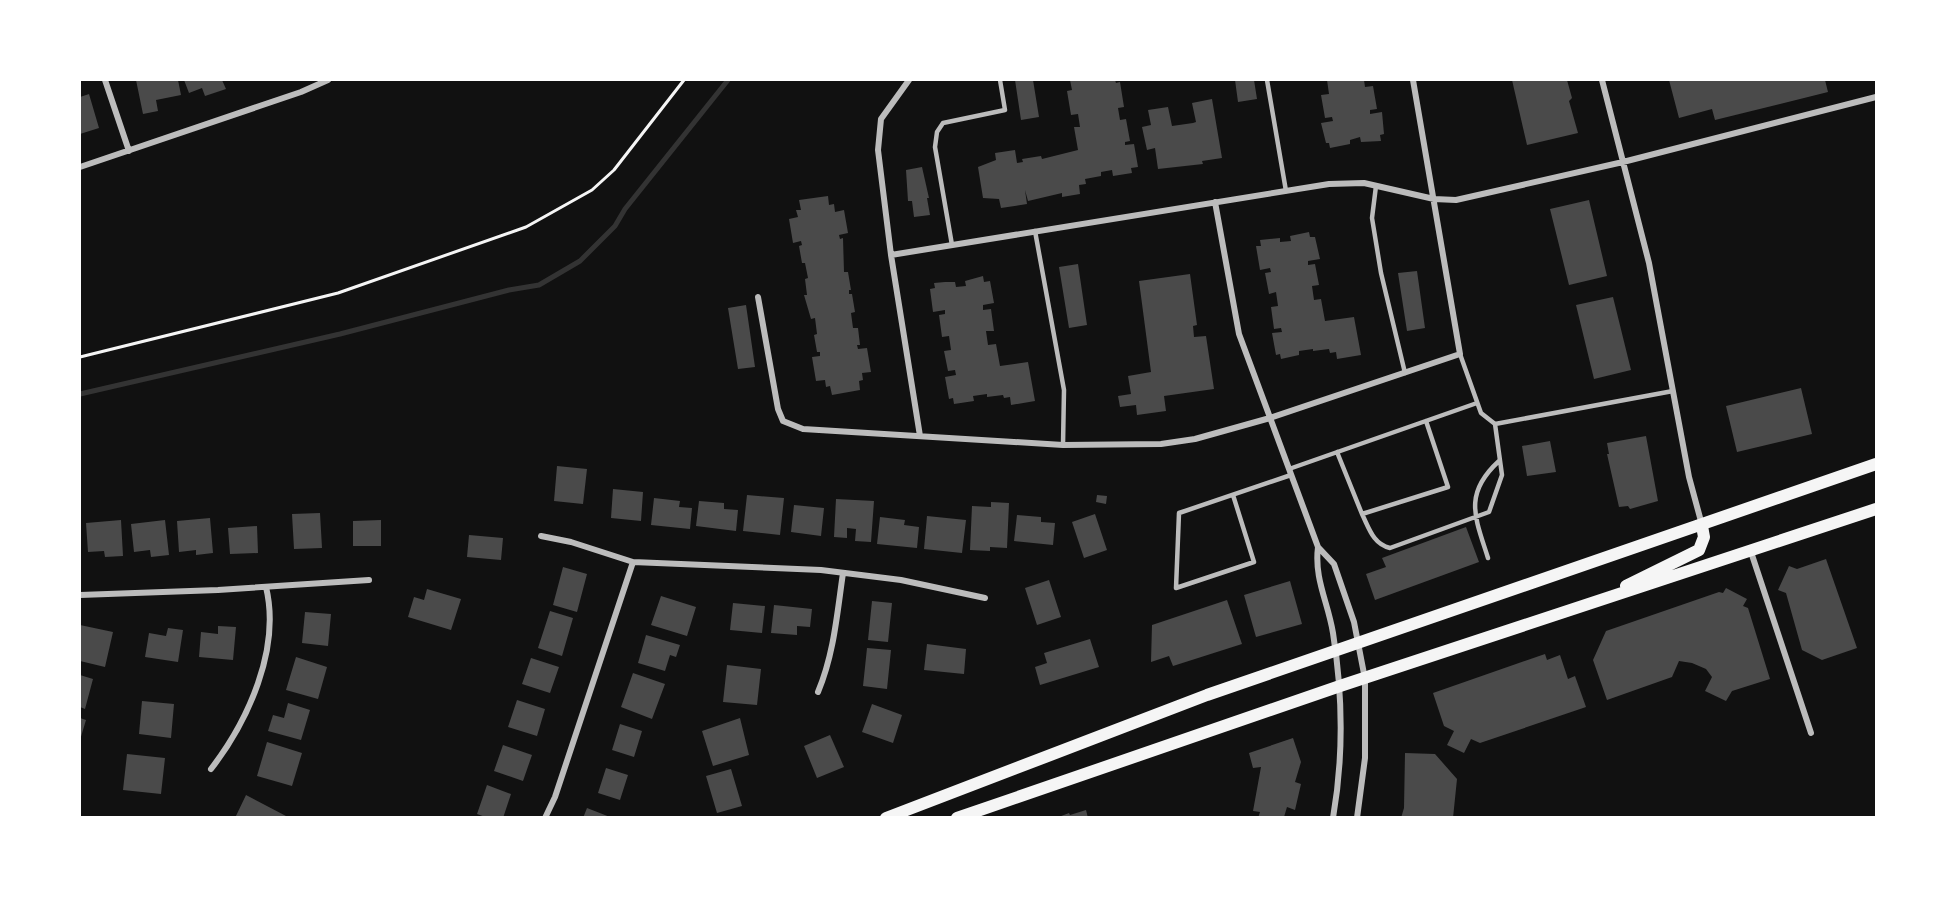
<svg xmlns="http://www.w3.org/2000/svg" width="1956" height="897" viewBox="0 0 1956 897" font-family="'Nunito Sans',sans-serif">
  <rect width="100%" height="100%" fill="#111"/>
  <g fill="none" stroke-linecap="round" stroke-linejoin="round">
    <path stroke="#333" stroke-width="5" d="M80,394L340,334L509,290L539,285L580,261L615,226L625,209L728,80"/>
  </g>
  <path fill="#4a4a4a" d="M136,80H178L181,95L156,100L158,111L143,114Z
    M184,80H222L226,89L205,96L202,88L189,93Z
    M1015,80H1033L1039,117L1021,120Z
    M1070,80H1115L1116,83L1120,82L1124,107L1118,108L1120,120L1126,119L1130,141L1125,142V145L1134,144L1138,167L1131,168L1132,173L1113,176L1112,170L1101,172V176L1085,179L1086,184L1079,185L1080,194L1062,197V193L1028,201L1025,190L1027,204L1001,208L999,199L983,198L978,167L996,160L995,153L1015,150L1017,163L1023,162L1022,159L1041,156L1042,159L1078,150L1074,127H1080L1078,114L1071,115L1067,91L1072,90Z
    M1235,80H1254L1257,99L1238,102Z
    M1327,80H1364L1365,87L1373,86L1377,109L1370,110V114L1382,112L1384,134L1380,135L1381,141L1361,142L1360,137L1350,140V144L1330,148L1329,143H1326L1321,123L1333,121L1332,117L1325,118L1321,95L1329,94Z
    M1512,80H1567L1572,98L1569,101L1578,133L1527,145Z
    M1669,80H1825L1828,92L1715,120L1712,109L1679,118Z
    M89,94L99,128L80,134V97Z
    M1212,99L1222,158L1202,161L1203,164L1158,169L1155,148L1147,150L1142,127L1151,125L1148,110L1168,107L1172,126L1193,123L1196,122L1192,103Z
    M922,167L929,198H927L930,215L914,217L912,201H908L906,170Z
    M828,196L829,205L834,204L835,212L844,210L848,233L839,235L840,239L843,238L844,272H848L851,290H849V294H852L855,312L851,313L853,328H858L860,345H857L858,349L867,348L871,372L862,373L863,380L859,381L860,390L832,395L830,386L826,387L825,380L816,381L812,357L820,356V352H817L814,335L817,334L815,318L811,319L804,295H807L805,279L808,278L805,263H802L799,246L802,245L801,241L793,243L789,219L798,217L796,210H801L799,200Z
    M1589,200L1607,276L1569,285L1550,209Z
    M1309,232L1310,237H1315L1320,259L1308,261V265L1315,264L1319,285L1312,286L1314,300L1321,299L1325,321L1354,317L1361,355L1337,359L1336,352L1330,353L1329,349L1313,351V349L1299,351V355L1281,359L1280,354L1276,355L1272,333L1282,332L1281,328L1274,329L1271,307L1278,306L1276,292L1269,294L1265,273L1271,272L1270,268L1260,270L1256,246H1261L1260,240L1280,238V242L1291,241L1290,236Z
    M1078,264L1087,325L1069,328L1059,267Z
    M1417,271L1425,328L1407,331L1398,273Z
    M1190,274L1197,325L1193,326L1194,337L1206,336L1214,389L1164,396L1166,411L1137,415L1136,405L1120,407L1118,396L1131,394L1128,376L1151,372L1139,281Z
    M983,276L984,282L990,281L994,303L983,305V310L991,309L994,331H986L988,345L996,344L1000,366L1028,362L1035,401L1011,405L1010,397L1004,398L1003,395L987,397V394L973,396L974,401L954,404L953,398L949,399L945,377L956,375L955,370L948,371L944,351L951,350L949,336L942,337L939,315L945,314V310L933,312L930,289L935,288L934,283L945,282H955L956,287L966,286L965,281Z
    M1613,297L1631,370L1594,379L1576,305Z
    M746,305L755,367L738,369L728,308Z
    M1801,388L1812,434L1737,452L1726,406Z
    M1646,436L1658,501L1630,509L1628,506L1619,507L1607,454H1609L1607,443Z
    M1550,441L1556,472L1527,476L1522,446Z
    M557,466L587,469L583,504L554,501Z
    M613,489L643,492L641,521L611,518Z
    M747,495L784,498L780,535L743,531Z
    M1097,495L1107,496L1106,504L1096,502Z
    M654,498L680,501L679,507L692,508L690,529L651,525Z
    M836,499L874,501L871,542L855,541L856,529L847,528V538L834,537Z
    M699,501L724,503V509L738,510L736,531L696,526Z
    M991,502L1009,503L1007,548L990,547V551L970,550L972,506L991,507Z
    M794,505L824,508L821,536L791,532Z
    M320,513L322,548L294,549L292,514Z
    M1095,514L1107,550L1084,558L1072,522Z
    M1017,515L1041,517V522L1055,523L1053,545L1014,541Z
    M927,516L966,520L962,553L924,549Z
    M880,517L905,520L904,525L919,527L917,548L877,544Z
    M210,518L213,553L196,555V550L179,552L177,521Z
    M121,520L123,556L105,557L104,551L88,552L86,523Z
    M165,520L169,555L151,557L150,550L134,552L131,524Z
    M381,520V546H353V521Z
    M257,526L258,553L230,554L228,528Z
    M1466,527L1479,562L1375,600L1366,574L1386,567L1382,558Z
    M469,535L503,538L501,560L467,557Z
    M1826,559L1857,648L1822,660L1802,650L1786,593L1778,590L1789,566L1797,569Z
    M563,567L587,574L577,612L553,605Z
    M1049,580L1061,617L1037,625L1025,588Z
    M1290,581L1302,624L1256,637L1244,595Z
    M1726,588L1747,599L1743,606L1748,608L1770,679L1732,691L1726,701L1705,691L1712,677L1706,669L1692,663L1679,661L1672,677L1607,700L1593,660L1606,631L1719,592L1723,593Z
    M427,589L461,599L451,630L408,617L414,597L424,600Z
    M661,596L696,607L687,636L651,625Z
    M1227,600L1242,644L1173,666L1169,656L1151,662L1152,625Z
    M872,601L892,603L888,642L868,640Z
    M733,603L765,606L762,633L730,630Z
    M774,605L812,609L810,627L797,626V635L771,633Z
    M550,611L573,618L562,656L538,648Z
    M305,612L331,614L328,646L302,643Z
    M80,625L113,632L105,667L80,661Z
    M218,626L236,627L233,660L199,657L201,632L218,634Z
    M168,628L183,630L178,662L145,657L149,633L166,636Z
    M646,635L680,645L676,657L670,655L665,671L638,663Z
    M1090,639L1099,667L1040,685L1035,667L1047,663L1044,653Z
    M927,644L966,649L964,674L924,670Z
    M867,648L891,650L887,689L863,686Z
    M1545,654L1547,660L1560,655L1568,679L1575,676L1586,707L1480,743L1471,739L1464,753L1447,745L1454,731L1444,726L1433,693Z
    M296,657L327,667L318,699L286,690Z
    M531,658L559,667L550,693L522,684Z
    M727,665L761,669L757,705L723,702Z
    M633,673L665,684L652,719L621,707Z
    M80,675L93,679L85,709L80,707Z
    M517,700L545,709L537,736L508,727Z
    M142,701L174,704L171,738L139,734Z
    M288,703L310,710L301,740L268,731L273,715L284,718Z
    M872,704L902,715L893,743L862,732Z
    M80,718L86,720L80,740Z
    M740,718L749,755L713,766L702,731Z
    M620,724L642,731L634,757L612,750Z
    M830,735L844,767L817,778L804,746Z
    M1293,738L1301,762L1295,782L1301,784L1295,810L1287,807L1284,817L1258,818L1260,812L1253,811L1261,767L1253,768L1249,753Z
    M267,742L302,753L292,786L257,776Z
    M503,745L532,755L523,781L494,771Z
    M1405,753L1435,754L1457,779L1453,818H1401L1404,808Z
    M127,754L165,758L161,794L123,790Z
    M606,768L628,775L620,800L598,793Z
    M731,769L742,806L717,813L706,776Z
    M487,785L511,794L503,818H488L477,814Z
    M246,795L286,816V818H235Z
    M587,808L610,817V818H583Z
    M1086,810L1088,818H1056L1069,813L1070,815Z"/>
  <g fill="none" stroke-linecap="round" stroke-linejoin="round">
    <path stroke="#f5f5f5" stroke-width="3" d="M80,357L338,293L526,227L592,190L614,170L684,80"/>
    <path stroke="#bcbcbc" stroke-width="4.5" d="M1267,80L1286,191
      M1376,186L1372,218L1381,273L1405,373
      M1035,231L1064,390L1063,445
      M952,245L935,147L937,132L943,123L1005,110L1000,80
      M1460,354L1481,413L1495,424L1673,391
      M1337,452L1362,514L1448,487L1426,421
      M1289,469L1477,403
      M1233,495L1254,562L1176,588L1179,513L1291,475
      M1362,514C1369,528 1373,544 1390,548L1489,512L1502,475L1495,424
      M1488,558C1475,517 1463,494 1499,461"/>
    <path stroke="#bcbcbc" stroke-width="6" d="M105,80L129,151
      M909,80L881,119L878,150L891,255L920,436
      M1602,80L1649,263L1689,477L1702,525
      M80,167L301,92L328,80
      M1215,202L1239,334L1318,547L1334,564L1354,622L1365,679V758L1357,818
      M891,255L1329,184L1364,183L1434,199L1456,200L1623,162L1876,97
      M758,297L778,409L783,421L803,429L1063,445L1161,444L1195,439L1270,418L1460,354L1413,80
      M541,536L571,542L633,562L821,570L901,580L985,598
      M1318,547C1314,579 1328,602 1333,633C1343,696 1344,755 1333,818
      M1751,552L1811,733
      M80,595L218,590L369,580
      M818,692C834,654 837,614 843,573
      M211,769C248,721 281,649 266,587
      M545,818L555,797L633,562"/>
    <path stroke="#f5f5f5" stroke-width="12" d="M1626,586L1699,550L1704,537L1702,526
      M886,818L1207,695L1876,464
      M957,818L1340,686L1876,509"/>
  </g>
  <rect width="1956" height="897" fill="none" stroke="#ffffff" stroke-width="162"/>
</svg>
